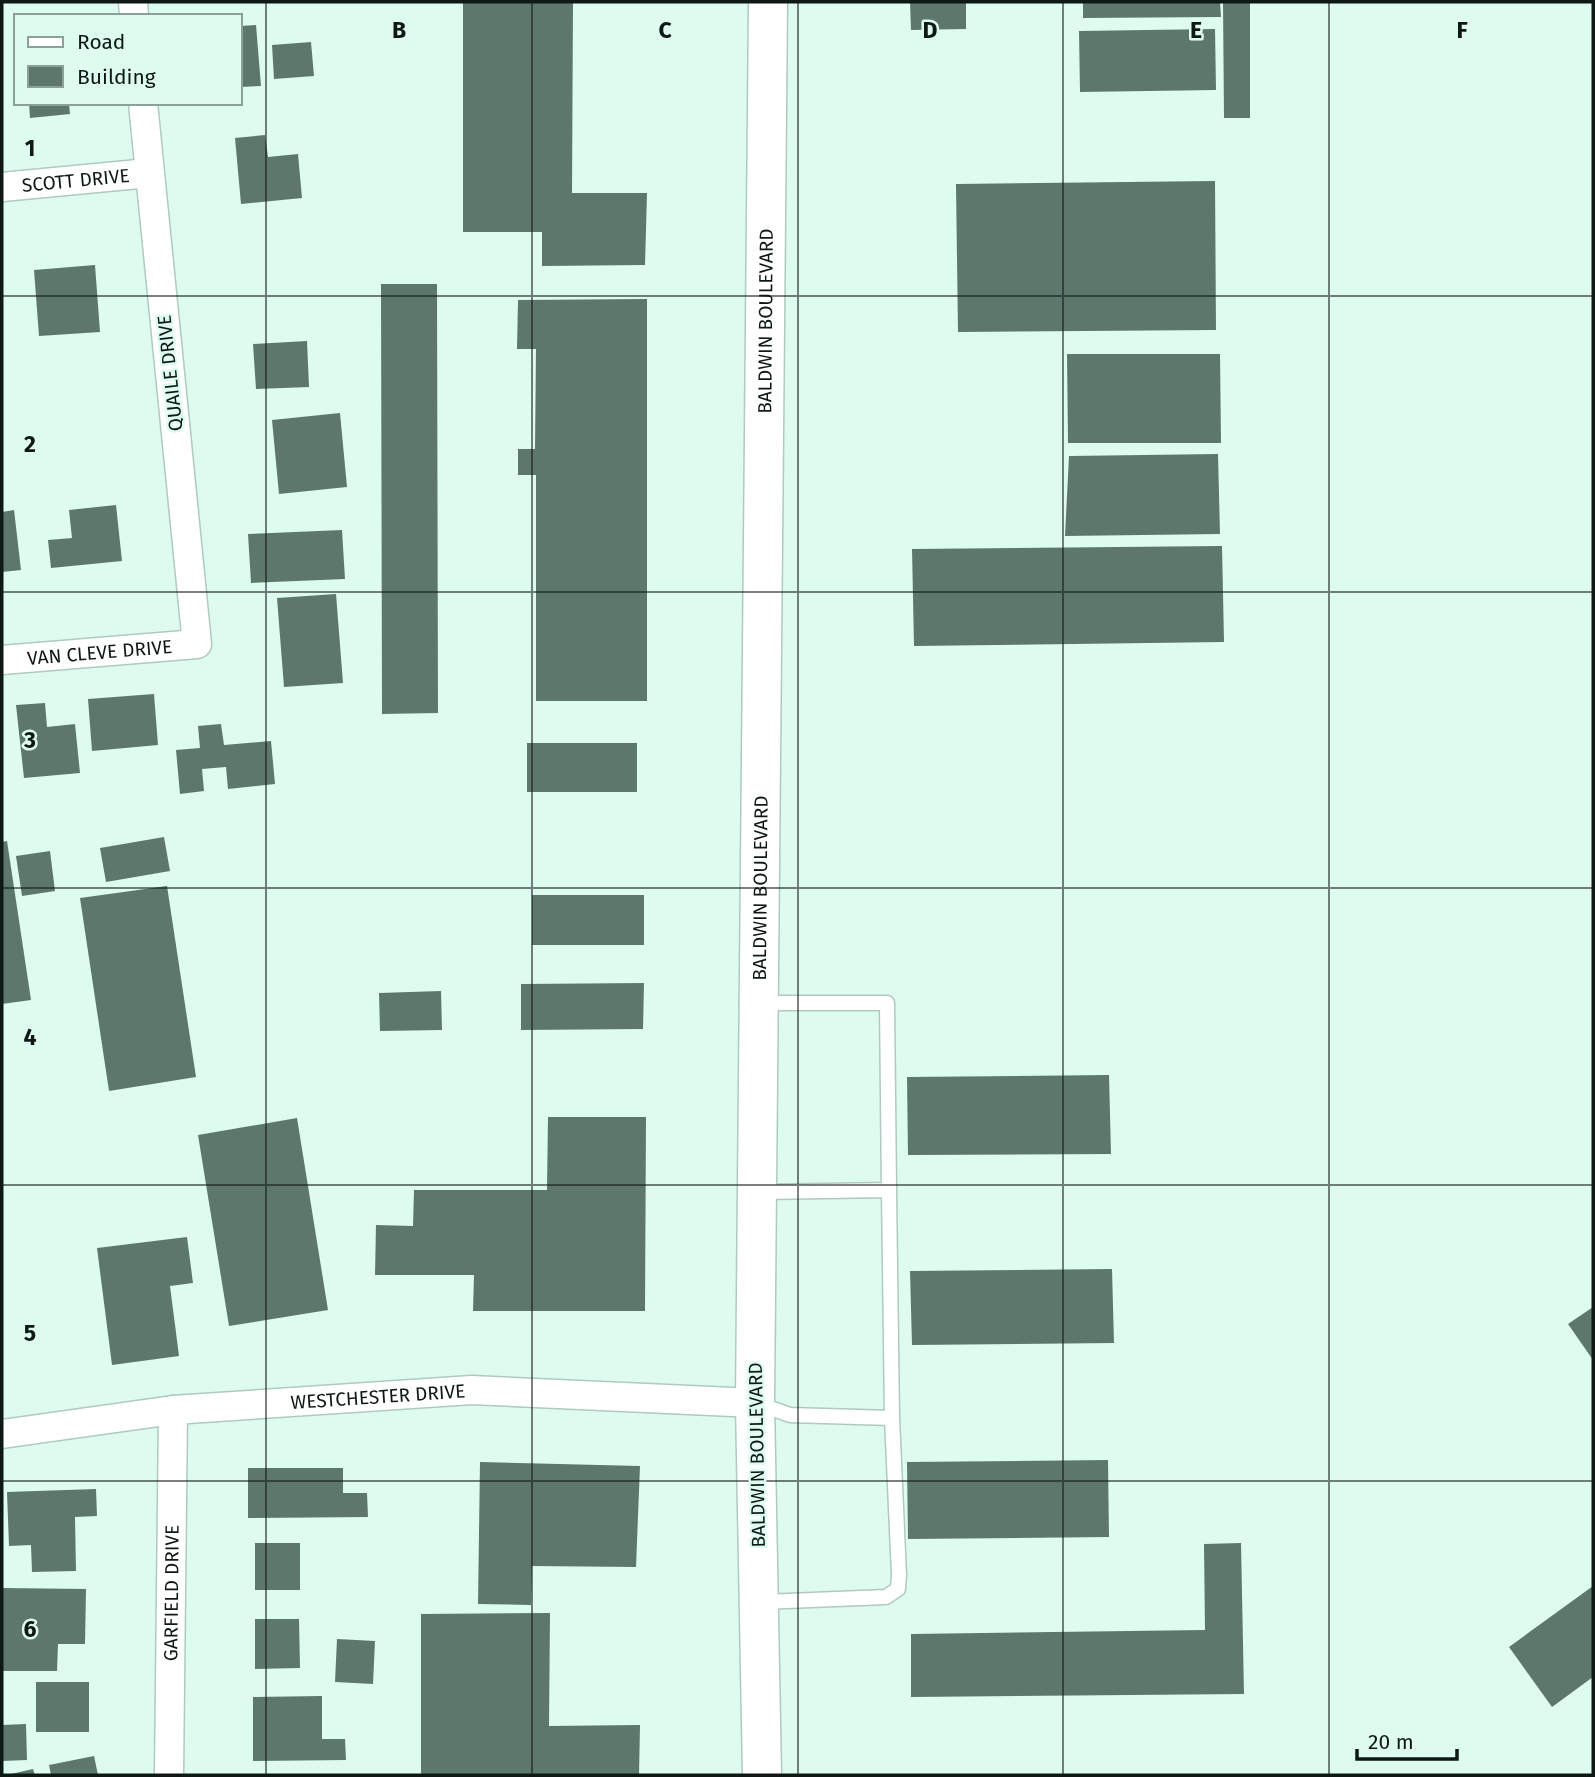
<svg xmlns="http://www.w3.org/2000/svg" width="1595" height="1777" viewBox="0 0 1595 1777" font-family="'Fira Sans',sans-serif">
  <rect width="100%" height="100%" fill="#defbef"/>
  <path fill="#5e776d" d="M463,2H573L572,193H647L645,265L542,266V232H463Z
    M910,2H966V29L911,30Z
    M1083,2H1220L1221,17L1083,18Z
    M1223,2H1250V118H1224Z
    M256,25L261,86L240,87V26Z
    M1215,29L1216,90L1080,92L1079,31Z
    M311,42L314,76L274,79L272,45Z
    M29,103H69L70,114L30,118Z
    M265,135L268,157L298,154L302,198L241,204L235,138Z
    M1215,181L1216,330L958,332L956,184Z
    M95,265L100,332L39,336L34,270Z
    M381,284H437L438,713L382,714Z
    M647,299V701H536V475H518V449H535L536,349H517L518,300Z
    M307,341L309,387L256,389L253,344Z
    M1067,354H1220L1221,443H1068Z
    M340,413L347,487L279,494L272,420Z
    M1218,454L1220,534L1065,536L1069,456Z
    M116,505L122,561L51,568L48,540L72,538L69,510Z
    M14,510L21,570L2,572V512Z
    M342,530L345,579L251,583L248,534Z
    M1222,546L1224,642L914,646L912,549Z
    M336,594L343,683L284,687L277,598Z
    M154,694L158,745L92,751L88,699Z
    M45,703L47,727L75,724L80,773L24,778L16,705Z
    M221,724L224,745L271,741L275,784L228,789L226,767L202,769L204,791L180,794L176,750L200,748L198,726Z
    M527,743H637V792H527Z
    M164,837L170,871L106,882L100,848Z
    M7,841L31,1000L2,1004V842Z
    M50,851L55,891L22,896L16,856Z
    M167,886L196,1077L109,1091L80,898Z
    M532,895H644V945H532Z
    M644,983L643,1029L521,1030V984Z
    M441,991L442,1030L380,1031L379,993Z
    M1109,1075L1111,1154L908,1155L907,1077Z
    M548,1117H646L645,1311H473L474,1275H375L376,1225L413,1226L414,1190H547Z
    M297,1118L328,1310L229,1326L198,1135Z
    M187,1237L193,1283L170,1286L179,1356L112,1365L97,1248Z
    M1112,1269L1114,1343L912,1345L910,1271Z
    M1593,1307V1360L1568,1324Z
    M1108,1460L1109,1537L908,1539L907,1462Z
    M480,1462L640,1466L636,1567L532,1566L531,1605L478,1604Z
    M248,1468H343V1493H367L368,1517L248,1518Z
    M96,1489L97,1516L75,1517L76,1571L32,1572L31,1545L9,1546L7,1492Z
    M255,1543H300V1590H255Z
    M1241,1543L1244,1694L911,1697V1634L1205,1630L1204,1544Z
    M1593,1586V1677L1552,1707L1509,1647Z
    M2,1588L86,1589L85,1644H58L57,1671H2Z
    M550,1613L549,1726L640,1725L639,1775H421V1614Z
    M255,1619H299L300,1668L255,1669Z
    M337,1639L375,1641L373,1684L335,1682Z
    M36,1682H89V1732H36Z
    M322,1696V1739H345L346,1760L253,1761V1697Z
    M26,1724L27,1760L2,1761V1725Z
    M94,1756L98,1775H51L49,1765Z
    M33,1769L35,1775H11V1774Z"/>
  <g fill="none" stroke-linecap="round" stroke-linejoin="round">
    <defs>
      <path id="service" d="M760,1003H887L889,1190
        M758,1192L889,1190L892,1418
        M759,1404L790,1415L892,1418L899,1575L898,1589L886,1597L761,1602"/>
      <g id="minor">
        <path d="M133,2L134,16"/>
        <path id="s1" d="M2,187L149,173"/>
        <path id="s2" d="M2,660L197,644L143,103"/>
        <path id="s3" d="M2,1434L173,1410L472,1390L755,1403"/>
        <path id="s4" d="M169,1775L173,1410"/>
      </g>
      <g id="secondary">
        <path id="s5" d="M762,1775L755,1403L768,2"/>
      </g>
    </defs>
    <use href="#service" stroke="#afcabf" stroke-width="17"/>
    <use href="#minor" stroke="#afcabf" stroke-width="31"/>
    <use href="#secondary" stroke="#afcabf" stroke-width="41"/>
    <use href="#service" stroke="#fff" stroke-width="14"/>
    <use href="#minor" stroke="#fff" stroke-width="28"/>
    <use href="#secondary" stroke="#fff" stroke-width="38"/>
  </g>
  <path fill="none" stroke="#0e1814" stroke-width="2" stroke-opacity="0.55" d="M266,2V1775M532,2V1775M798,2V1775M1063,2V1775M1329,2V1775M2,296H1593M2,592H1593M2,888H1593M2,1185H1593M2,1481H1593"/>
  <g text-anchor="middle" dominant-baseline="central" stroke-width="5" stroke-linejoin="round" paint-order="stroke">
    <g font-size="19" fill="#0e1814" stroke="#defbef">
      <text stroke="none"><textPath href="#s1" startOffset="74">SCOTT DRIVE</textPath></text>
      <text stroke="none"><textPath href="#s5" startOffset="1454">BALDWIN BOULEVARD</textPath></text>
      <text transform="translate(170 373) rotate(-96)">QUAILE DRIVE</text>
      <text stroke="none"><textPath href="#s2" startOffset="98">VAN CLEVE DRIVE</textPath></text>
      <text stroke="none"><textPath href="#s5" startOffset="887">BALDWIN BOULEVARD</textPath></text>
      <text stroke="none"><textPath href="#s3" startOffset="378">WESTCHESTER DRIVE</textPath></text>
      <text transform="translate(757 1455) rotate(-91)">BALDWIN BOULEVARD</text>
      <text stroke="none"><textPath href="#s4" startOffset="182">GARFIELD DRIVE</textPath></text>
    </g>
  </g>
  <g font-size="23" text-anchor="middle" font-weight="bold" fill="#0e1814" stroke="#defbef" stroke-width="5" stroke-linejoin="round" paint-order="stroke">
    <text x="399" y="38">B</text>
    <text x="665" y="38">C</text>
    <text x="930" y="38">D</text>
    <text x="1196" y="38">E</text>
    <text x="1462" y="38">F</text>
    <text x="30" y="156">1</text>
    <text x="30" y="452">2</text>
    <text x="30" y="748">3</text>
    <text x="30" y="1045">4</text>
    <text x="30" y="1341">5</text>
    <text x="30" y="1637">6</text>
  </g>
  <rect width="1595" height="1777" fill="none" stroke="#0e1814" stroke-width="7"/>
  <rect x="14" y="14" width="228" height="91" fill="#defbef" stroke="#8ba097" stroke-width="2"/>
  <rect x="28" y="37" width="35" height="10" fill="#ffffff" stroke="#8ba097" stroke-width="2"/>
  <text x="77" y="49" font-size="21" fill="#0e1814">Road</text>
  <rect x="28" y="66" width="35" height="21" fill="#5e776d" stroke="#8ba097" stroke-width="2"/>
  <text x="77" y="84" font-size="21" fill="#0e1814">Building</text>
  <path d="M1357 1749v10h100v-10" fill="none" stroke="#0e1814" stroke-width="3.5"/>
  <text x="1368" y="1749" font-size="21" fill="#0e1814" stroke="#defbef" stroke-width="5" paint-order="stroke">20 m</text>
</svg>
